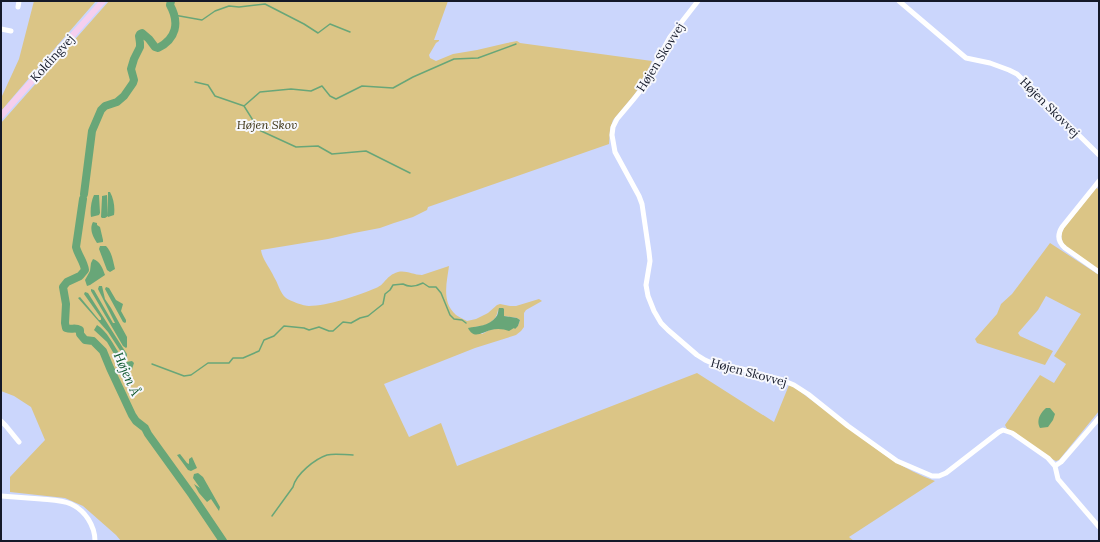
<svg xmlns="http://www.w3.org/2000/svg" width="1100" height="542" viewBox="0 0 1100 542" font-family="Lora,serif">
  <rect width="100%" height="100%" fill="#cbd6fc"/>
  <path fill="#dbc586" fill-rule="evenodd" d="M34,1H96L36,70L1,111V96H2L19,59Z
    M109,1H448L434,40H439V41L436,43L429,55L430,58L436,61L453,54L477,50L507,43L517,41L520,43L652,61L642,83L634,95L613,120L610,129L609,144L428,207L427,210L413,217L394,223L380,228L354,233L328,239L261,250C262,259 270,268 274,277C278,283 280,293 286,298C290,301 304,306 309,306C327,306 360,295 376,288C386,284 385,276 398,272C406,270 413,275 422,275L449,266C447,282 441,302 456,315C459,317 463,319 467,321L476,319L488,313L497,305L500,304L510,306H516L539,299L542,301L526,310L524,313V327L521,331L516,335L475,348L384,384L409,437L441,423L457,466L697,373L774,422L789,385L794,387C814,402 834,417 854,432C880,452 904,470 935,481L849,537L854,541H121L116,535L83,506L65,498L10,492V477L45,440L31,407L14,396L1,391V123ZM498,310L504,316L517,318L520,320L518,326C506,332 506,328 495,329C490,329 486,332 482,334L472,327C484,327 496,323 498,310Z
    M1096,188L1099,189V270L1065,246C1061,240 1060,235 1064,228Z
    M1050,243L1099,275V411L1059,460L1056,461L1048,457L1007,429L1005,425L1040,375L1054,383L1066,364L1054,356L1081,314L1046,296L1038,310L1018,333L1020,336L1053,351L1045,365L977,343L975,339L997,314L1001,304L1012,294Z"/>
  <path fill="#68a678" d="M108,192H110C114,199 115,208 114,215L108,217Z
    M94,195H99L100,213L99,215L91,217C90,211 91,201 94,195Z
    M107,195L108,216L105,218H102L101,217L102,198V196Z
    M93,222L97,223V225L100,227L103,240V242L97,243C93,237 89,229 93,222Z
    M100,246H106C112,252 113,261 115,269L110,272L107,270L99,249Z
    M93,259C100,261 103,269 105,275L90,285L87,286L85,280L90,271L91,263Z
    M99,286H102L105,299L111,308L127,337V347L126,348L123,346L91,291V289L94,290L113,323H115L98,289Z
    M106,287L109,288L116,300L123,304L121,311L126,320V322L125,323L123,322L105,289Z
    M85,292L88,293L123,348L127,354V357L123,356V359L126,362L132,361L134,363L132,369L128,371H126L117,359L107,342L94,330L97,325C107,331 113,344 119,353L122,354L121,352L108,332L78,298L80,297L99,320H101V318L84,294Z
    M499,308H503L504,309V316L517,318L520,320L518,326L515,329L514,328L509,331C504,329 497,328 491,330C482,332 474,340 468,328C478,326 489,326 496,317C498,315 498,311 499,308Z
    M1046,408H1050L1055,414L1053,420L1048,427L1040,428C1036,421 1040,413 1046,408Z
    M180,454L187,463L189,464V459L192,457L197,468L191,471L188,470L177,455Z
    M198,473L203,477L220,507L219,511L211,499L207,502L199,493L194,484L200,488L193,478L194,474Z"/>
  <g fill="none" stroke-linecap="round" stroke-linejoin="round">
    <path stroke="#68a678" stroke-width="1.5" d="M174,15L202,20L215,11L229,6L239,7L265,4L304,24L318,33L330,24L350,32
      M195,82L208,85L215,96L244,106L260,92L291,89L311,91L322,86L330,96L336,99L362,86L393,88L413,77L454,59L478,58L516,44
      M244,106L259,130L296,147L318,146L332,154L366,151L410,173
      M152,364L184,376L191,375L208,363H229L233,358H243L259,351L264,340L274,336L284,326L304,328L309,330L319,327L329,331H333L343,322L351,323L360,318L368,316L383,304L385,294L390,290L393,285L403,284C410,288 417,286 423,283L429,287H436L441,293L450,315L454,319L462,320L466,323
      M272,516L293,487C296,474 315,459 327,455C335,453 345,455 353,455"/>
    <path stroke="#68a678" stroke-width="8" d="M84,194L92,131L101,110L105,106L117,102L124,96L133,83L134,80L131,69L134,59L140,47V43L139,36L140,34L142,33L149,39L155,47L158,48C176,39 180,23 170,5L171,1
      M83,199L76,247C78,255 84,262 85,270L80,276L67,282L63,287L66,304L65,323L66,328C72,330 75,327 80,330V334L85,340L93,341L103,351L110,368L132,415L136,421L145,428L148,434L192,495L223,541"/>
    <path stroke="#fff" stroke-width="5" d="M698,1L670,37L641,90L633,100L617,119L613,127L612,135L615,152L639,196L642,204L649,252L650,261L646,285L648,296L654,311L661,323L668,330L697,355L705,360L714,364L742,369L782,380L794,385L808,394L848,426L897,461L932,476H939L946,473L999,432L1003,430L1012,433L1048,458L1055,466L1058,479L1099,527
      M899,1L966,58L990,63L1009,70L1017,74L1099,155
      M18,7L19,1
      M1,29L11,31
      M1099,181L1062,227C1057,235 1058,242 1065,248L1099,272
      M1,421L6,426L19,442
      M1055,466L1061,462L1099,418
      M1,496C14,497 28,498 41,499C51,500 62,500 71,504C85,510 95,526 95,541"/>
    <path stroke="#f5cfef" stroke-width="6" d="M1,116L103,1"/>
  </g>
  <g text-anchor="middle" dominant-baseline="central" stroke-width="4" stroke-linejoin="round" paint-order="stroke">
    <g font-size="12" fill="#141929" stroke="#f7f8fd">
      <text transform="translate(660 57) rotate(-58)">Højen Skovvej</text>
      <text transform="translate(52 58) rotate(-48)">Koldingvej</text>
      <text transform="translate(1050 107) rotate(45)">Højen Skovvej</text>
      <text transform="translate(749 372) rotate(15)">Højen Skovvej</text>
    </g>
    <g font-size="12" font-style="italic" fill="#3c3213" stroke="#f7f8fd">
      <text x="267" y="124">Højen Skov</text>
    </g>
    <g font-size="13" font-style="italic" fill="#085328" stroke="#f7f8fd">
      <text transform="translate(127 374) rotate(66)">Højen Å</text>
    </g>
  </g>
  <rect width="1100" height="542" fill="none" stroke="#141929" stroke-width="4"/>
</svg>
